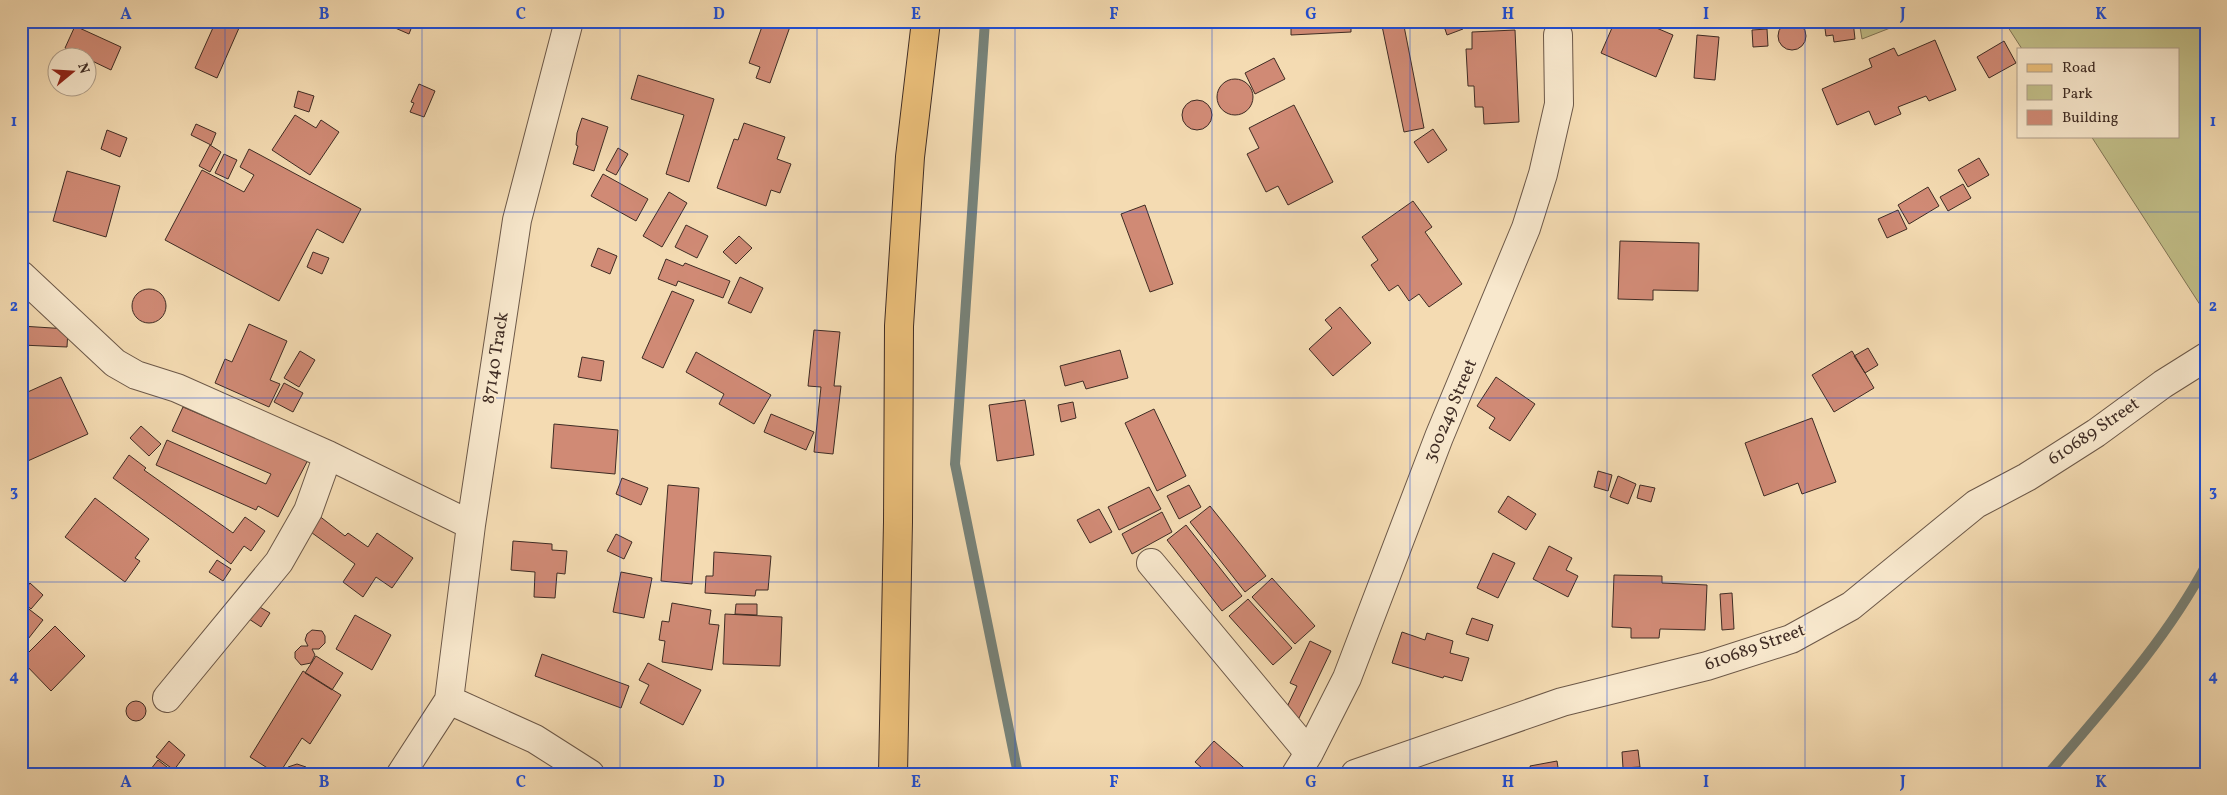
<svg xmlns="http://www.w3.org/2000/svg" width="2227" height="795" viewBox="0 0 2227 795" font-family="Vollkorn,serif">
  <rect width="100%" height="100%" fill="#f4dbb2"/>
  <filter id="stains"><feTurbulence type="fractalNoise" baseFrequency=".004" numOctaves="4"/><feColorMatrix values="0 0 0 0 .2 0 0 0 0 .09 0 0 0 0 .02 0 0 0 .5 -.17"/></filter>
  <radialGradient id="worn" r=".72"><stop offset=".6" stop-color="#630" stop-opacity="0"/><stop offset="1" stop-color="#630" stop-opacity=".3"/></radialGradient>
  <path fill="#c1be88" stroke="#807556" d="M1859,21H1908L1862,39Z
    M2004,21H2206V314L2091,136H2178V49H2022Z"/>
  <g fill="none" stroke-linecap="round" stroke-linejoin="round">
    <path stroke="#778279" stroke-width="10" d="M985,21L955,464L1018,774
      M2048,774C2104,708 2165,642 2206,565"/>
  </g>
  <path fill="#d08a75" stroke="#3f2c24" d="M216,21H224L239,28L217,78L195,68Z
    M379,21H414L409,34Z
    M764,21H792L770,83L756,78L760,67L749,63Z
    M1291,21H1351V32L1291,35Z
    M1381,21H1403L1424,128L1404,132Z
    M1434,21H1461L1463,29L1447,35L1445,29Z
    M1615,21H1640L1673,35L1656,77L1601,53Z
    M1824,21H1853L1855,39L1834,42L1833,35L1826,36Z
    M1778 36a14 14 0 1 1 28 0a14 14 0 1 1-28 0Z
    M75,26L121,47L111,70L65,48Z
    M1767,29L1768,46L1753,47L1752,30Z
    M1515,30L1519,122L1484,124L1483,107H1475L1474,86H1468L1466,49H1472V32Z
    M1697,35L1719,37L1715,80L1694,78Z
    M1935,40L1956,90L1929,101L1926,96L1898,107L1901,114L1875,125L1869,111L1837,125L1822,89L1872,67L1869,59L1894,48L1898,56Z
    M2004,41L2016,63L1989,78L1977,57Z
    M1274,58L1285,79L1255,94L1245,73Z
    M638,75L714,99L689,182L666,174L684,115L631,99Z
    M1217 97a18 18 0 1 1 36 0a18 18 0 1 1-36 0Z
    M419,84L435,91L424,117L410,112L414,103L411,102Z
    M298,91L314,96L309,112L294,107Z
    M1182 115a15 15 0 1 1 30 0a15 15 0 1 1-30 0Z
    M1294,105L1333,182L1288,205L1278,186L1266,192L1247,154L1259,148L1249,128Z
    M295,115L316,128L321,120L339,132L310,175L272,150Z
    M582,118L608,127L594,171L573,164L578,146L576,145L577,133Z
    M744,123L785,137L777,159L791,164L780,193L771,190L766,206L717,188L734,139L738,140Z
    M196,124L216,133L211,145L191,135Z
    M1433,129L1447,150L1428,163L1414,142Z
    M107,130L127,138L120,157L101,149Z
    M210,145L221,152L210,172L199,166Z
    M618,148L628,154L616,175L606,170Z
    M249,149L361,209L343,243L317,229L279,301L165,240L202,170L244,192L254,175L240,167Z
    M224,154L237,160L228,179L215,173Z
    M1979,158L1989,175L1968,187L1958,170Z
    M67,171L120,186L106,237L53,221Z
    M603,174L648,199L636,221L591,196Z
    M1963,184L1971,198L1948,211L1940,197Z
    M1928,187L1939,206L1909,224L1898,205Z
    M669,192L687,203L662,247L643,236Z
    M1413,201L1432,227L1425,232L1462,284L1429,307L1419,294L1409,301L1398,285L1389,291L1371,265L1378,260L1362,237Z
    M1145,205L1173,284L1150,292L1121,214Z
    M1898,210L1907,229L1887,238L1878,219Z
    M686,225L708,236L697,258L675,247Z
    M739,236L752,248L736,264L723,252Z
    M1620,241L1699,243L1698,291L1653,290V300L1618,299Z
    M598,248L617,256L610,274L591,266Z
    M313,252L329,258L322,274L307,267Z
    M666,259L683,266L685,263L730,281L723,298L678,281L676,286L658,279Z
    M740,277L763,288L751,313L728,303Z
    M132 306a17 17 0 1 1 34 0a17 17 0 1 1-34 0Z
    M672,291L694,300L663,368L642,358Z
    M1340,307L1371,343L1333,376L1309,349L1332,328L1325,320Z
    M249,324L287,341L270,380L280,384L269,407L215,383L225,359L232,362Z
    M21,326L68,329L67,347L21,345Z
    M814,330L840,332L834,386H841L833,454L814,452L821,387L808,386Z
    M1868,348L1878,365L1865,373L1854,356Z
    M1120,350L1128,378L1086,389L1083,381L1065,386L1060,366Z
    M300,351L315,360L299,387L284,378Z
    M1852,351L1874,388L1834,412L1812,375Z
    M696,352L771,395L754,424L719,404L724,394L686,372Z
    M582,357L604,361L601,381L578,377Z
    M61,377L88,434L21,464V395Z
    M1496,377L1535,404L1510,441L1489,428L1495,418L1477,406Z
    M284,383L303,393L293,412L274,402Z
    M1025,400L1034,455L997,461L989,405Z
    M1073,402L1076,418L1061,422L1058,405Z
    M183,407L283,450L285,445L309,458L278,517L258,506L256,510L156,465L167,440L266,484L271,474L172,431Z
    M1154,409L1186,476L1157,491L1125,423Z
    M771,414L814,432L806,450L764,432Z
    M1812,418L1836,482L1802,494L1798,483L1764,496L1745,443Z
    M554,424L618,430L615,474L551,468Z
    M141,426L161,444L149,456L130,438Z
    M129,455L146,468L144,470L233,533L245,517L265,531L251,551L244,546L231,564L113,478Z
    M1598,471L1612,475L1608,491L1594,487Z
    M1618,476L1636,484L1628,504L1610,497Z
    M622,478L648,488L641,505L616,494Z
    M668,485L699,488L692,584L661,581Z
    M1189,485L1201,507L1179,519L1167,496Z
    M1640,485L1655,488L1651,502L1637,498Z
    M1149,487L1161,509L1119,530L1108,507Z
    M1508,496L1536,514L1526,530L1498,512Z
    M95,498L149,539L135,558L140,561L125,582L65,537Z
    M1210,506L1266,576L1245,592L1190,522Z
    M1099,509L1112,532L1090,543L1077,520Z
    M1162,512L1172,532L1132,554L1122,534Z
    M318,515L345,536L348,533L368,547L377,533L413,558L392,588L376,577L363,597L343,582L355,564L308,530Z
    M1186,525L1242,596L1222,611L1167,540Z
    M616,534L632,542L624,559L607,551Z
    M513,541L552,544V550L567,551L565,574L557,573L555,598L534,597L535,572L511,570Z
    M1549,546L1572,558L1566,570L1578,576L1568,597L1533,579Z
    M714,552L771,556L768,590H756L755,596L705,593L706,576H713Z
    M1493,553L1515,563L1498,598L1477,588Z
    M217,560L231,569L223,581L209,572Z
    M621,572L652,578L644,618L613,612Z
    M1614,575L1662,576V583L1707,585L1705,630L1660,629L1659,638H1631V628L1612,627Z
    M1272,578L1315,626L1295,644L1252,597Z
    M30,583L43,595L31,609L21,601V594Z
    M1732,593L1734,629L1722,630L1720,594Z
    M1248,599L1292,648L1273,665L1229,616Z
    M21,603L43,620L21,648Z
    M672,603L711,610L709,624L719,625L712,670L662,662L665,641L659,640L662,621L669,622Z
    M736,604H757V615L735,614Z
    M258,606L270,613L261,627L249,619Z
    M725,614L782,617L780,666L723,664Z
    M355,615L391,635L372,670L336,649Z
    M1472,618L1493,625L1488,641L1466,634Z
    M55,626L85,656L51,691L21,660Z
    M312,630L322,631L325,636V643L319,649H312L315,655L311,663L301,665L295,658V652L301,646H308L305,640L307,634Z
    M1402,632L1425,640L1427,633L1453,641L1450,653L1469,658L1462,681L1444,676L1443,678L1392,663Z
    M1310,641L1331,651L1299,718L1285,711L1297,686L1290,683Z
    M542,654L629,686L621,708L535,676Z
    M316,656L343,673L332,690L305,673Z
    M648,663L701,690L683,725L640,703L649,685L639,680Z
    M303,671L341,695L310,744L302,738L279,774H277L250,757Z
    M126 711a10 10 0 1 1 20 0a10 10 0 1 1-20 0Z
    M169,741L185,755L174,770L156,757Z
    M1214,741L1251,774H1209L1195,762Z
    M1638,750L1640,767L1623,768L1622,752Z
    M158,760L176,774H147Z
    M1557,761L1559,774H1532L1530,766Z
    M297,764L306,767L311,774H284L288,767Z"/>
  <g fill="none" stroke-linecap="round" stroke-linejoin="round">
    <defs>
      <path id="minor" d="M21,275L115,363L136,375L177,388L328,455L471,525
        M1151,563L1309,753
        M167,698L279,562L308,511L328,455
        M449,700L471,525L517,220L569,21
        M401,774L449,700L535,739L590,774
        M1296,774L1309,753L1347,678L1439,437L1526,228L1543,174L1559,104L1558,35
        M1355,774L1562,702L1707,666L1791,639L1851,606L1976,504L2027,477L2096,433L2163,384L2206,357"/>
      <path id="major" d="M893,774L898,522L899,326L910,157L926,21"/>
    </defs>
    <use href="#minor" stroke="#6c5848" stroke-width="30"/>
    <use href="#major" stroke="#3f2c24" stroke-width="30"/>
    <use href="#minor" stroke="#f8e8cd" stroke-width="28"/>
    <use href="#major" stroke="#eabe79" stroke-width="28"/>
  </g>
  <path fill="none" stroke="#1d4ed8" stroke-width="1" stroke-opacity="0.55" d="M225,21V774M422,21V774M620,21V774M817,21V774M1015,21V774M1212,21V774M1410,21V774M1607,21V774M1805,21V774M2002,21V774M21,212H2206M21,398H2206M21,582H2206"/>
  <g text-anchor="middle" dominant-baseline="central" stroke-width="4" stroke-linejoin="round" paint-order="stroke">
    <g font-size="18" fill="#3f2c24" stroke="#f8e8cd">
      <text transform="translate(496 358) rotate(-81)">87140 Track</text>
      <text transform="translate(1451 411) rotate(-67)">300249 Street</text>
      <text transform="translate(2094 432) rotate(-34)">610689 Street</text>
      <text transform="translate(1755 648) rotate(-20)">610689 Street</text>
    </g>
  </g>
  <rect width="2227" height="795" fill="none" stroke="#f4dbb2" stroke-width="55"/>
  <rect x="2017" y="48" width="162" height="90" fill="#f8e8cd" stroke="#ae9d89"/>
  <rect x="2027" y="64" width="25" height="8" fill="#eabe79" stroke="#ae9d89"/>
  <text x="2062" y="72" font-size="15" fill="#3f2c24">Road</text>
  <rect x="2027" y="85" width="25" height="15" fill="#c1be88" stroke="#ae9d89"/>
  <text x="2062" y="98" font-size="15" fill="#3f2c24">Park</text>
  <rect x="2027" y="110" width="25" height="15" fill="#d08a75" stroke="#ae9d89"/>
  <text x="2062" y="122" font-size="15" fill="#3f2c24">Building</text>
  <g transform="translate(72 72) rotate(72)"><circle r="24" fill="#f8e8cd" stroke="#ae9d89"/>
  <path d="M0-4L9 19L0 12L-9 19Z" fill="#8f2418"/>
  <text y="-8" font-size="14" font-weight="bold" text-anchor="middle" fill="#3f2c24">N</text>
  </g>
  <rect x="28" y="28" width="2172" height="740" fill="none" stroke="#1d4ed8" stroke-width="2"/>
  <g font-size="16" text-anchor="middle" font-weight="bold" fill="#1d4ed8">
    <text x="126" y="19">A</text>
    <text x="324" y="19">B</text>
    <text x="521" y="19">C</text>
    <text x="719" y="19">D</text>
    <text x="916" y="19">E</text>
    <text x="1114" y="19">F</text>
    <text x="1311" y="19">G</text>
    <text x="1508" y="19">H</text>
    <text x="1706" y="19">I</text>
    <text x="1903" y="19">J</text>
    <text x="2101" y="19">K</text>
    <text x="14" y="126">1</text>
    <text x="2213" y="126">1</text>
    <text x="14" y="311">2</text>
    <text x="2213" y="311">2</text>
    <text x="14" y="496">3</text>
    <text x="2213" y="496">3</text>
    <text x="14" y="681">4</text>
    <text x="2213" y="681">4</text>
    <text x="126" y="787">A</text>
    <text x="324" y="787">B</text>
    <text x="521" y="787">C</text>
    <text x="719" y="787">D</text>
    <text x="916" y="787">E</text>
    <text x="1114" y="787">F</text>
    <text x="1311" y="787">G</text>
    <text x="1508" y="787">H</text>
    <text x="1706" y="787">I</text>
    <text x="1903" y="787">J</text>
    <text x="2101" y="787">K</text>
  </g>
  <rect width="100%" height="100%" filter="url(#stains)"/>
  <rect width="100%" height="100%" fill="url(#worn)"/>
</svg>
